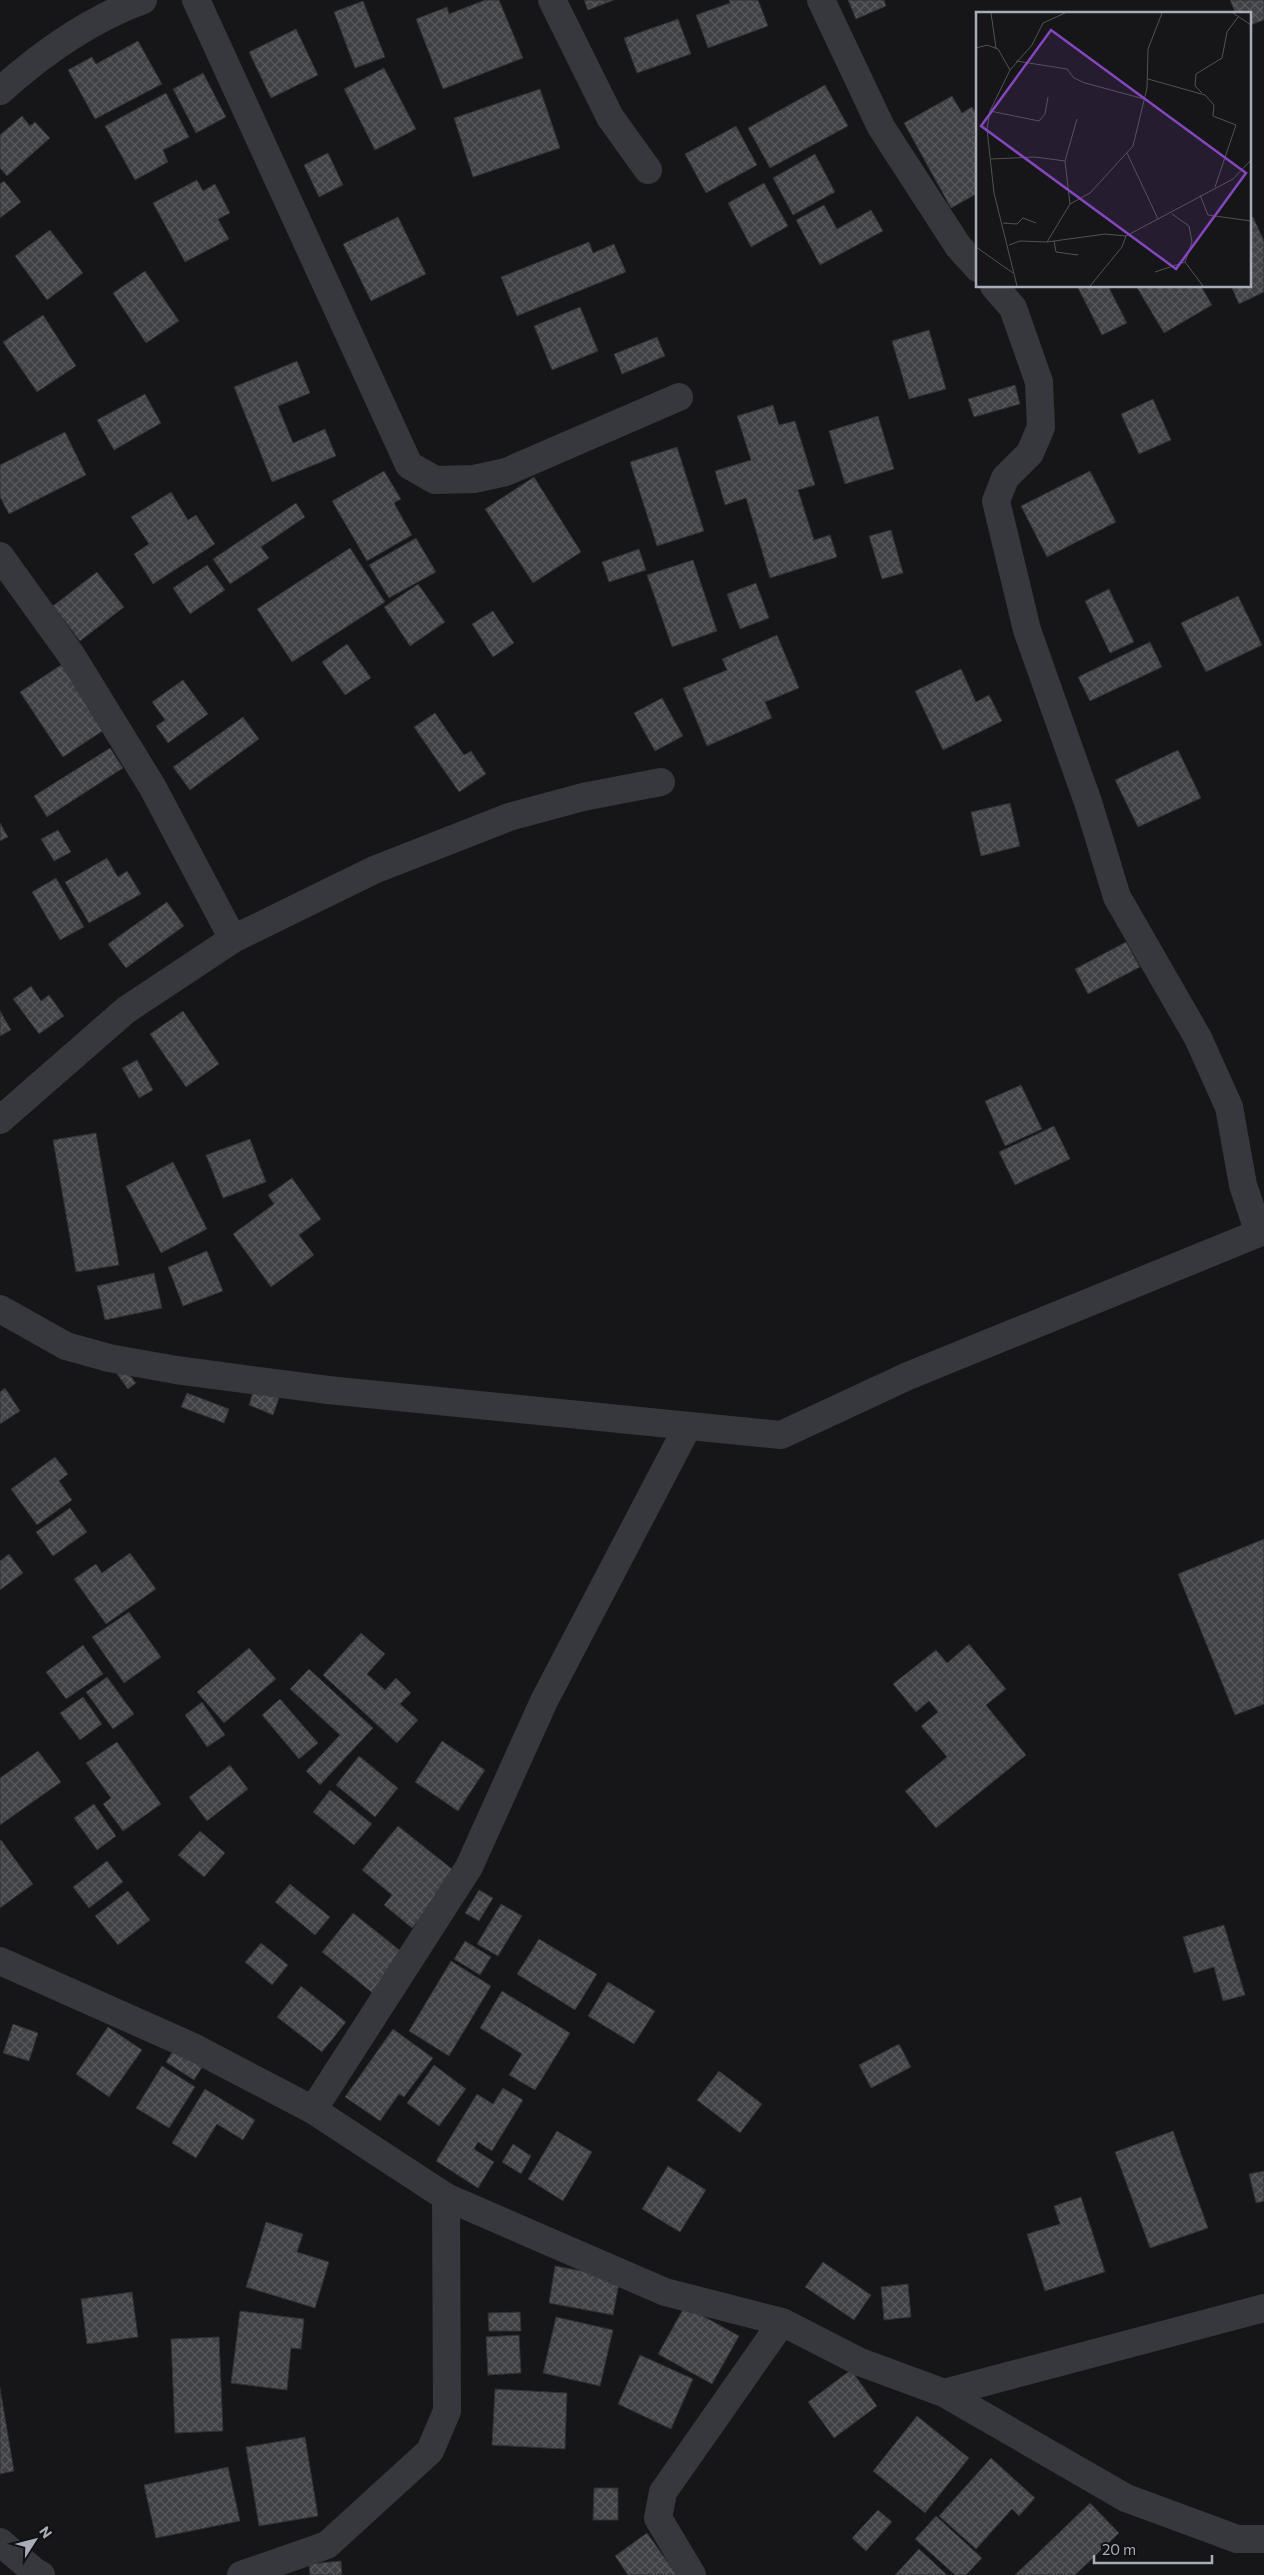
<svg xmlns="http://www.w3.org/2000/svg" width="1264" height="2575" viewBox="0 0 1264 2575" font-family="Commissioner,sans-serif">
  <defs>
    <pattern id="building-cross-hatch" width="8" height="8" patternUnits="userSpaceOnUse" patternTransform="scale(1.25)"><rect width="8" height="8" fill="#404145"/><path d="M0 0l8 8M0 8l8-8" fill="none" stroke="#595a5e"/></pattern>
  </defs>
  <rect width="100%" height="100%" fill="#161618"/>
  <path fill="url(#building-cross-hatch)" stroke="#303034" d="M485,0H499L523,58L443,89L416,19L447,7L449,14Z
    M584,0H614L588,10Z
    M729,0H758L768,26L708,48L696,15L730,3Z
    M848,0H884L886,6L856,19Z
    M1230,0H1264V20L1250,25V14H1236Z
    M363,1L385,57L355,68L334,12Z
    M678,19L691,54L637,73L624,38Z
    M296,29L318,75L271,98L249,52Z
    M138,41L162,84L95,119L68,70L92,57L96,64Z
    M384,68L416,129L375,150L344,89Z
    M203,73L226,117L196,133L173,89Z
    M825,85L848,126L770,168L748,128Z
    M540,89L560,148L473,177L454,118Z
    M166,93L189,137L163,150L168,162L135,180L105,126Z
    M952,96L962,113L972,107L978,117V132L974,134L978,142V193L951,208L904,123Z
    M22,116L30,126L35,122L50,138L7,176L0,168V135Z
    M736,126L757,165L706,193L685,154Z
    M328,153L343,185L319,197L304,165Z
    M815,154L835,192L793,215L773,178Z
    M197,180L203,191L215,184L230,213L218,219L229,239L185,262L153,203Z
    M4,181L21,202L0,218V184Z
    M764,183L788,226L751,247L728,203Z
    M824,205L837,229L871,210L883,231L820,265L796,220Z
    M398,217L426,274L371,301L343,244Z
    M1253,217L1264,241V292L1239,304L1231,286H1250V218Z
    M50,230L83,273L47,300L15,256Z
    M589,242L593,253L614,244L626,272L517,316L501,277Z
    M145,271L179,321L146,343L113,293Z
    M1077,286H1108L1127,323L1102,335Z
    M1136,286H1201L1212,305L1164,333Z
    M580,307L598,351L552,370L534,326Z
    M43,315L76,366L37,392L3,342Z
    M929,330L946,389L909,399L892,341Z
    M657,337L665,356L622,374L614,354Z
    M297,361L310,393L278,406L293,443L325,429L336,456L272,482L234,387Z
    M1015,385L1020,404L974,417L968,399Z
    M145,394L161,423L114,450L97,420Z
    M1153,399L1171,440L1139,454L1121,414Z
    M773,405L779,425L795,421L815,485L798,490L814,540L830,535L837,557L770,578L746,498L725,505L715,471L751,460L737,416Z
    M878,416L894,469L845,484L829,431Z
    M65,432L86,475L9,514L0,497V465Z
    M677,447L704,531L657,546L630,462Z
    M384,471L401,499L394,503L412,535L367,561L332,501Z
    M1090,471L1116,522L1047,557L1021,506Z
    M534,477L581,552L533,583L485,509Z
    M171,492L188,520L196,515L215,544L153,584L134,554L149,544L131,517Z
    M296,503L305,517L261,547L269,558L230,584L213,559Z
    M891,530L903,573L882,579L869,536Z
    M416,538L436,572L389,598L369,565Z
    M350,548L385,602L292,662L257,609Z
    M639,549L646,570L609,582L602,562Z
    M693,560L717,631L672,647L647,575Z
    M207,565L225,590L190,614L173,588Z
    M97,572L124,607L80,641L53,606Z
    M756,583L769,618L740,629L727,594Z
    M418,584L445,622L410,646L384,607Z
    M1109,589L1134,642L1110,653L1085,601Z
    M1238,596L1262,645L1206,672L1181,623Z
    M493,611L514,643L493,657L472,624Z
    M777,635L799,688L765,702L772,718L707,746L683,688L727,670L722,659Z
    M1150,642L1162,667L1090,701L1078,677Z
    M347,644L371,678L345,695L322,662Z
    M64,663L107,728L63,757L20,692Z
    M961,669L976,702L989,695L1002,721L943,750L915,691Z
    M183,680L208,714L168,743L156,726L165,720L152,702Z
    M662,698L683,736L655,751L634,713Z
    M435,713L464,755L471,751L486,774L459,792L414,727Z
    M243,717L259,739L190,790L173,767Z
    M110,748L123,768L47,817L34,796Z
    M1178,750L1201,798L1138,827L1115,780Z
    M1010,803L1020,846L981,856L971,812Z
    M0,823L8,837L0,841Z
    M58,830L71,852L54,861L41,839Z
    M107,858L118,877L127,871L141,894L89,923L65,882Z
    M56,878L84,927L60,940L32,892Z
    M167,902L184,926L126,968L108,944Z
    M1126,942L1140,967L1088,994L1075,969Z
    M31,986L41,1001L49,995L64,1016L39,1034L13,999Z
    M0,1011L11,1030L0,1036Z
    M183,1011L219,1064L186,1087L150,1034Z
    M137,1060L153,1090L139,1098L122,1068Z
    M1021,1085L1042,1129L1005,1146L985,1101Z
    M1054,1126L1070,1159L1015,1185L999,1152Z
    M96,1133L119,1265L76,1272L53,1140Z
    M250,1139L266,1182L223,1198L206,1155Z
    M173,1162L207,1229L161,1253L126,1186Z
    M292,1178L321,1219L299,1235L314,1255L271,1287L233,1234L274,1204L268,1195Z
    M207,1251L223,1291L183,1306L168,1267Z
    M154,1273L162,1308L105,1320L97,1286Z
    M125,1369L136,1383L128,1389L117,1374Z
    M5,1388L20,1411L0,1424V1392Z
    M254,1389L279,1398L273,1415L249,1405Z
    M187,1393L229,1409L224,1423L181,1407Z
    M55,1457L68,1474L59,1481L72,1500L37,1525L11,1489Z
    M70,1508L87,1532L53,1556L36,1532Z
    M1264,1539V1704L1235,1715L1178,1574Z
    M130,1553L156,1589L106,1624L74,1579L96,1564L102,1573Z
    M9,1554L23,1573L0,1590V1561Z
    M129,1612L161,1657L124,1683L92,1637Z
    M361,1633L385,1654L367,1674L385,1690L396,1678L411,1693L400,1704L418,1720L397,1743L323,1675Z
    M969,1644L1006,1689L986,1705L1026,1755L936,1828L905,1791L947,1757L921,1726L938,1712L929,1701L916,1712L893,1684L936,1650L947,1663Z
    M83,1645L103,1674L66,1699L46,1672Z
    M249,1648L276,1679L224,1723L197,1692Z
    M309,1669L373,1728L320,1785L306,1771L340,1735L290,1689Z
    M107,1677L134,1714L113,1729L86,1692Z
    M83,1697L102,1724L80,1740L60,1713Z
    M280,1699L318,1743L299,1759L262,1715Z
    M202,1702L225,1735L207,1747L185,1715Z
    M442,1741L485,1770L458,1811L415,1782Z
    M117,1742L161,1804L123,1831L103,1804L111,1798L86,1763Z
    M38,1751L61,1782L0,1825V1778Z
    M359,1756L398,1788L375,1817L336,1785Z
    M230,1765L248,1789L207,1821L189,1797Z
    M330,1790L372,1824L354,1845L313,1812Z
    M94,1804L116,1836L97,1850L74,1818Z
    M398,1826L457,1873L412,1928L384,1905L392,1895L362,1870Z
    M200,1831L225,1853L204,1877L178,1855Z
    M1,1840L33,1884L0,1908V1841Z
    M107,1861L123,1882L89,1908L73,1887Z
    M290,1884L330,1917L315,1935L275,1902Z
    M479,1890L493,1898L479,1921L465,1913Z
    M128,1891L150,1920L118,1945L95,1916Z
    M501,1904L522,1916L498,1956L477,1944Z
    M353,1913L407,1956L375,1995L322,1952Z
    M1224,1925L1245,1995L1223,2001L1214,1967L1194,1973L1183,1937Z
    M539,1939L597,1974L575,2010L517,1974Z
    M465,1941L491,1957L480,1975L454,1959Z
    M261,1943L288,1965L272,1985L245,1962Z
    M451,1961L491,1986L449,2056L409,2031Z
    M608,1982L655,2011L634,2044L588,2016Z
    M301,1986L346,2022L322,2052L277,2017Z
    M502,1991L570,2033L535,2090L509,2075L522,2054L480,2028Z
    M13,2024L38,2033L29,2061L3,2053Z
    M108,2027L142,2050L109,2097L76,2074Z
    M393,2029L433,2058L404,2097L399,2094L380,2121L345,2097Z
    M178,2043L206,2061L194,2080L166,2062Z
    M899,2044L911,2067L871,2088L859,2065Z
    M434,2065L466,2089L439,2126L407,2103Z
    M162,2066L195,2087L169,2128L136,2108Z
    M719,2071L762,2104L740,2133L697,2100Z
    M503,2088L523,2100L492,2151L478,2142L474,2149L494,2162L478,2188L436,2161L477,2094L493,2104Z
    M205,2089L255,2120L243,2140L217,2124L196,2158L172,2143Z
    M557,2131L592,2152L563,2201L528,2179Z
    M1173,2131L1208,2228L1150,2248L1115,2152Z
    M513,2144L531,2156L521,2174L502,2162Z
    M668,2166L706,2190L680,2232L642,2209Z
    M1264,2171V2201L1256,2203L1249,2174Z
    M1081,2197L1105,2272L1045,2291L1027,2234L1060,2224L1054,2206Z
    M266,2222L303,2234L297,2252L329,2262L315,2308L246,2287Z
    M823,2262L871,2295L854,2320L805,2287Z
    M555,2266L620,2278L613,2315L549,2303Z
    M908,2284L911,2317L884,2320L881,2287Z
    M132,2292L138,2337L87,2344L81,2299Z
    M685,2306L739,2336L712,2384L658,2354Z
    M240,2311L304,2319L301,2349L291,2348L287,2390L231,2383Z
    M520,2312L521,2331H489L488,2313Z
    M556,2317L613,2330L600,2386L543,2373Z
    M519,2335L521,2373L488,2375L486,2337Z
    M219,2337L223,2431L175,2433L171,2339Z
    M640,2355L693,2379L671,2429L618,2404Z
    M851,2370L877,2406L834,2438L808,2402Z
    M0,2388L14,2471L0,2474Z
    M495,2389L567,2393L565,2449L492,2445Z
    M917,2416L969,2458L925,2513L873,2471Z
    M305,2437L318,2516L259,2526L246,2447Z
    M991,2458L1035,2498L1019,2516L1012,2509L976,2549L939,2516Z
    M228,2467L240,2521L156,2538L144,2485Z
    M594,2488H618V2520H593Z
    M1090,2503L1119,2533L1075,2575H1015Z
    M878,2510L892,2522L866,2551L852,2538Z
    M936,2516L982,2558L966,2575H955L915,2539Z
    M647,2533L677,2575H628L615,2556Z
    M919,2549L947,2575H895Z
    M341,2561L342,2575H310L309,2564Z"/>
  <g fill="none" stroke-linecap="round" stroke-linejoin="round">
    <path stroke="#37383d" stroke-width="28" d="M196,0L409,465L435,480L474,479L506,472L679,397
      M552,0L610,117L648,170
      M821,0L881,127L958,246L978,268
      M0,91C41,54 91,19 143,0
      M994,286L1013,308L1039,382L1041,427L1030,453L1005,478L996,501L1027,630L1089,805L1117,897L1198,1038L1229,1107L1243,1185L1259,1233
      M0,556L72,656L153,788L233,939
      M0,1120L126,1010L233,939L374,870L509,817L583,797L661,782
      M0,1309L66,1346L109,1358L176,1370L328,1390L781,1435L908,1376L1264,1231
      M0,1961L191,2046L313,2110L446,2197L665,2292L782,2322L860,2362L944,2393L1126,2498L1237,2539H1264
      M313,2110L469,1867L544,1701L688,1426
      M944,2393L1264,2308
      M0,2542L35,2572L41,2575
      M241,2575L327,2545L430,2451L447,2411L446,2197
      M692,2575L658,2518L663,2492L782,2322"/>
  </g>
  <g transform="translate(976 12)">
    <rect width="275" height="275" fill="#161618"/>
    <path fill="none" stroke="#505258" stroke-width="1" d="M15,1L20,36M257,1L275,13M0,36L11,33L22,37L34,58L14,99L11,117L18,181L41,274M40,49L91,57L98,66L109,71L168,87M34,58L56,33L67,11L89,1M172,67L229,83L238,93L237,104L260,113L239,175M226,81L219,74L220,62L246,46L251,20L262,5M14,99L63,109L69,102L72,85M151,141L182,207M15,147L59,145L89,149M224,183L232,203L275,209M94,192L89,149L101,107M27,211L41,212L47,206L60,211M78,229L80,240L102,243M71,230L94,192L114,181L157,134L171,76L172,37L186,1M33,233L44,229L71,230L129,222L150,224L257,167L275,148M0,235L37,261M209,250L227,274M179,260L209,250L216,230L213,214L196,202M114,274L146,235L150,224"/>
    <path fill="#8446be" fill-opacity="0.15" stroke="#8446be" stroke-width="2.5" d="M75,18L270,161L200,257L5,114Z"/>
    <rect width="275" height="275" fill="none" stroke="#a8adb8" stroke-width="2.5"/>
  </g>
  <g transform="translate(35 2540) rotate(54)" stroke="#111113" stroke-width="4" paint-order="stroke">
  <path d="M0-4L9 19L0 12L-9 19Z" fill="#a8adb8"/>
  <text y="-8" font-size="14" font-weight="bold" text-anchor="middle" fill="#a8adb8">N</text>
  </g>
  <path d="M1094 2555v8h118v-8" fill="none" stroke="#a8adb8" stroke-width="2.5"/>
  <text x="1102" y="2555" font-size="15" fill="#a8adb8" stroke="#111113" stroke-width="4" paint-order="stroke">20 m</text>
</svg>
